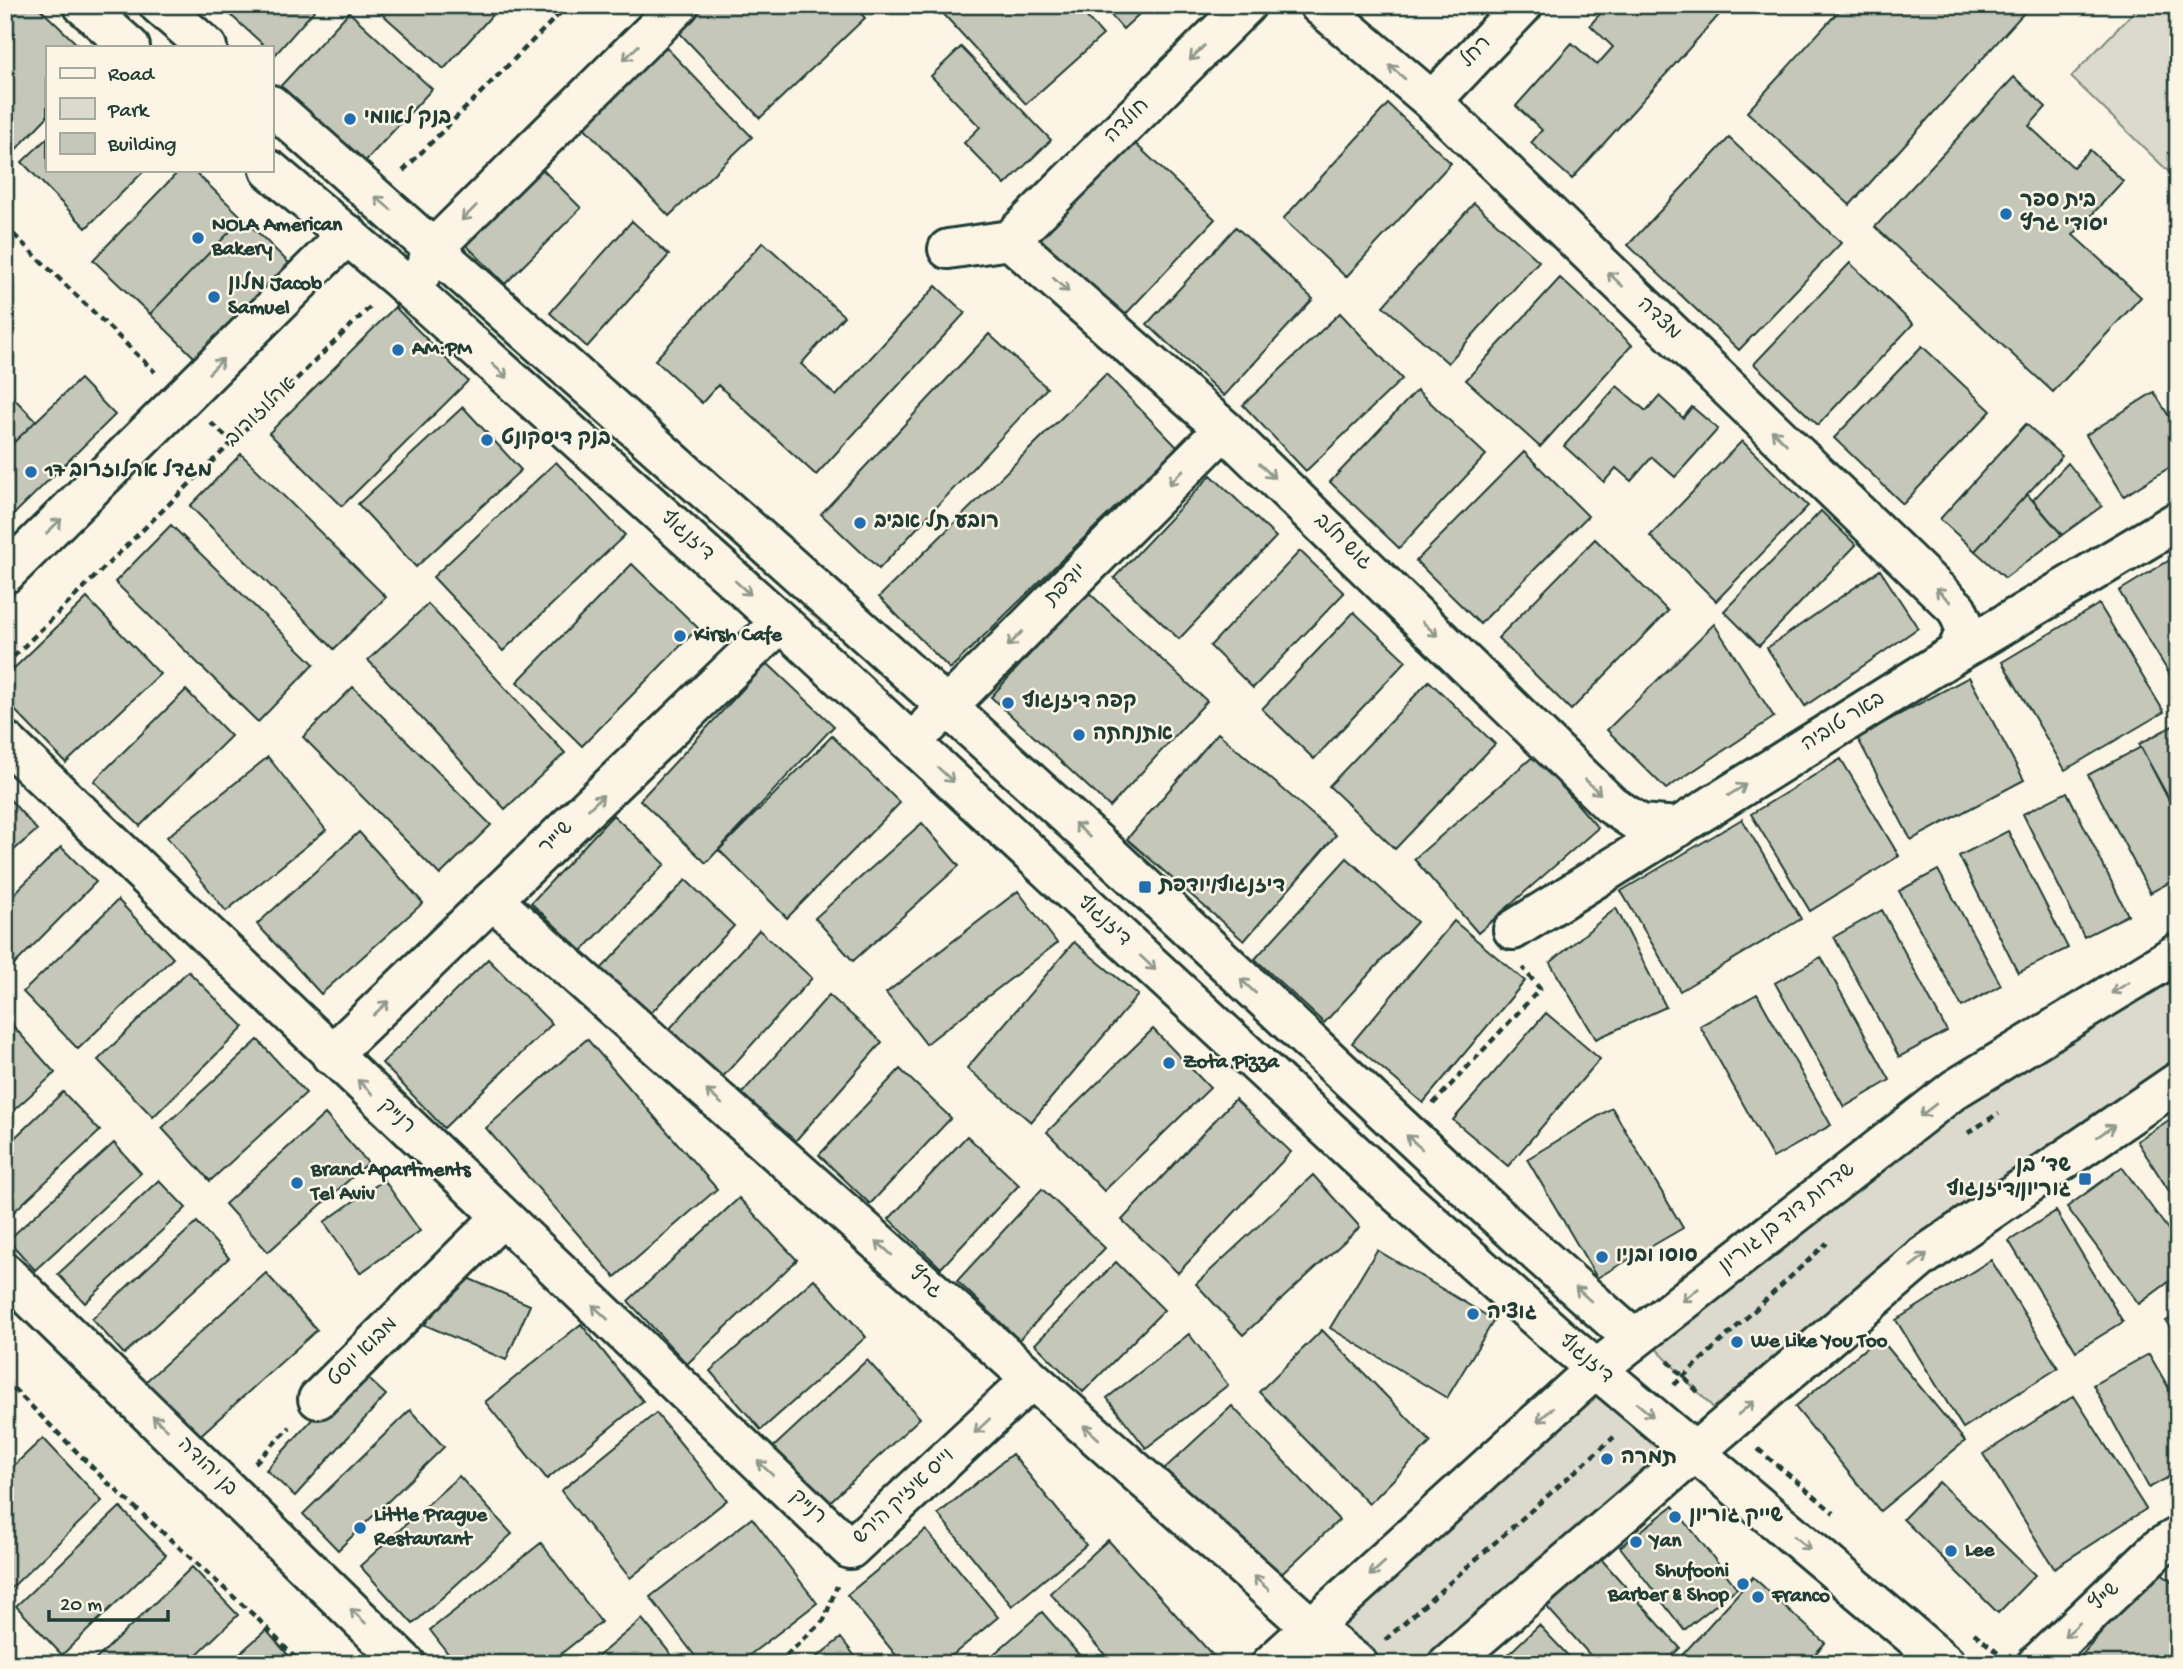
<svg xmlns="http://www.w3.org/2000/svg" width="2183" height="1669" viewBox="0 0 2183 1669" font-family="'Gochi Hand','Playpen Sans Hebrew',sans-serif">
  <rect width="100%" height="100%" fill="#fcf5e5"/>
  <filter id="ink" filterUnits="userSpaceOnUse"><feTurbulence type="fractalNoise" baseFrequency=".0143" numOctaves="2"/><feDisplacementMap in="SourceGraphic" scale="14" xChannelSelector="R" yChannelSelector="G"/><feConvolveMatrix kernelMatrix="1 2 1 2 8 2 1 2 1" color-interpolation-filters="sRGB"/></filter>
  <g filter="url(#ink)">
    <path fill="#dcdacc" stroke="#7e8c80" stroke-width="2" d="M2140,5H2158L2178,25V163L2169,172L2071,77Z
      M2178,957V1082L1728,1423L1641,1333L1961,1086Z
      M1589,1375L1686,1458L1448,1664H1264Z"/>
    <path fill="#c5c7b9" stroke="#1f3d34" stroke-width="2" d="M22,5H36L80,47H47V117L5,161V23Z
      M230,5H319L275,55L271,47H266L225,10Z
      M372,5H481L492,15L444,69Z
      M698,5H853L865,18L760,118L675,28Z
      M941,5H1076L1103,35L1026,104L938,8Z
      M1102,5H1149L1123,29Z
      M1608,5H1728L1572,179L1531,143L1542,130L1516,106L1572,43L1597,65L1613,47L1590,25Z
      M1844,5H2031L1850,205L1747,112Z
      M349,12L432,89L359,168L276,91Z
      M661,42L752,137L669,216L579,122Z
      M961,47L1051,140L1005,185L964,143L980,127L931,76Z
      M2014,77L2046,107L2029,126L2073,167L2090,150L2123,181L2073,235L2141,297L2053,392L1875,227Z
      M1388,104L1451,163L1346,277L1283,219Z
      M1124,133L1215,219L1123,317L1032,231Z
      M47,138V170H145L86,228L22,162Z
      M1729,138L1841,243L1739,350L1628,245Z
      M536,163L581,208L505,284L459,238Z
      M180,170H193L243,218L150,314L93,260Z
      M1474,203L1539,261L1448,363L1383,306Z
      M243,218L291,265L198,361L150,314Z
      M632,221L669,255L587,347L550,313Z
      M1236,227L1313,299L1224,396L1147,324Z
      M763,242L844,316L801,364L836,396L936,286L965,313L816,475L718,385L702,403L655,360Z
      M1850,263L1913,324L1818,425L1754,364Z
      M1560,278L1632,345L1540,447L1466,380Z
      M395,307L468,381L342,506L269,433Z
      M1340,313L1402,379L1306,471L1243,405Z
      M989,334L1047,388L879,569L821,514Z
      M1922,346L1991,411L1903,504L1834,438Z
      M1106,374L1177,447L950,669L879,597Z
      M80,379L115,415L5,523V389L36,421Z
      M1617,386L1646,411L1659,396L1683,418L1692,407L1718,429L1675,477L1652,457L1631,481L1616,468L1604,482L1564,446Z
      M5,389L36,421L5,451Z
      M1417,390L1486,455L1399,548L1330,482Z
      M2154,392L2178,431V462L2124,496L2086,435Z
      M463,407L521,470L416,567L358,504Z
      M2026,424L2062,456L1975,551L1940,519Z
      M1742,441L1808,506L1716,601L1650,536Z
      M1524,452L1588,516L1480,624L1416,561Z
      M241,454L386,597L334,649L190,506Z
      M556,462L625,535L503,651L433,577Z
      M2068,463L2102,506L2062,535L2033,500Z
      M1211,475L1276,537L1179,639L1114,578Z
      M2027,494L2062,535L2005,578L1975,551Z
      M1821,511L1856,545L1759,646L1724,611Z
      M171,525L314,664L258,722L115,582Z
      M1595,539L1668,611L1571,710L1498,638Z
      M1300,551L1344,593L1253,688L1210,646Z
      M2178,555V688L2119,591Z
      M632,564L698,628L582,746L517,682Z
      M1880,570L1918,628L1805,706L1767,648Z
      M1087,591L1207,701L1110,807L991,697Z
      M87,598L160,674L66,763L5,700V677Z
      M428,604L565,753L505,809L368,660Z
      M2099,604L2164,712L2065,770L2002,662Z
      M1354,612L1406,661L1314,759L1262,709Z
      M1714,624L1774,717L1666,789L1607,730Z
      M767,663L834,726L706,863L640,800Z
      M1969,677L2024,780L1911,840L1857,737Z
      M1429,681L1495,744L1395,849L1329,786Z
      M353,687L491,825L440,875L303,737Z
      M186,690L231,736L140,826L94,781Z
      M2178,723V815L2139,744Z
      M1218,733L1336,835L1244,941L1127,839Z
      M832,736L900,803L787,918L719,850Z
      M2141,747L2178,818V878L2150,893L2088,775Z
      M1535,755L1598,828L1478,933L1414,859Z
      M268,757L326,830L226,911L167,837Z
      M1841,759L1899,856L1810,911L1751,814Z
      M2067,792L2128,915L2084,937L2023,814Z
      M5,794L37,830L5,858Z
      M613,815L665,864L582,951L531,903Z
      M1742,819L1801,919L1680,991L1621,891Z
      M922,823L959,866L853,961L815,918Z
      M2008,831L2068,948L2018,973L1959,856Z
      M359,832L423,903L321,994L257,924Z
      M61,847L96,882L5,974V903Z
      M1347,858L1417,922L1324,1023L1255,959Z
      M1938,870L2001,985L1962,1007L1899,891Z
      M686,880L734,926L648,1016L600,970Z
      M1018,891L1057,943L926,1044L886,993Z
      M118,900L173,958L78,1049L23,992Z
      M1616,908L1666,1007L1596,1039L1550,963Z
      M1882,910L1947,1031L1899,1057L1834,937Z
      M1454,921L1525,981L1423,1103L1352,1043Z
      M759,930L812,978L718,1082L665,1034Z
      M1074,942L1138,995L1031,1122L967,1068Z
      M1821,957L1890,1080L1844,1107L1775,983Z
      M488,959L552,1024L444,1128L382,1063Z
      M188,971L244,1027L153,1117L98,1060Z
      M1757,994L1831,1125L1773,1158L1700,1026Z
      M829,995L882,1042L790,1147L736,1100Z
      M1546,1013L1600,1059L1508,1166L1453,1120Z
      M5,1017L55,1073L5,1118Z
      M1153,1029L1210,1088L1104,1191L1047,1132Z
      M587,1039L717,1189L615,1277L486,1128Z
      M258,1040L306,1093L210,1181L162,1128Z
      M900,1069L951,1118L870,1204L819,1155Z
      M63,1092L100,1131L5,1220V1147Z
      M1235,1099L1291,1152L1178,1273L1122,1220Z
      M1612,1108L1683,1228L1597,1278L1527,1159Z
      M325,1114L368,1163L268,1252L225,1204Z
      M2178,1114V1205L2137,1141Z
      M967,1136L1019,1185L941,1268L889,1219Z
      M114,1143L141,1173L35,1270L8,1240Z
      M2122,1167L2178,1243V1275L2139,1304L2067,1207Z
      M1313,1175L1360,1227L1243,1335L1196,1284Z
      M159,1180L186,1208L85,1303L58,1274Z
      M384,1180L420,1231L360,1273L324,1222Z
      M1042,1189L1105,1248L1019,1340L957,1281Z
      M739,1198L797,1260L687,1364L628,1301Z
      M2056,1211L2123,1322L2076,1351L2009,1241Z
      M197,1222L229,1258L124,1354L92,1319Z
      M1377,1250L1494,1320L1447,1398L1330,1328Z
      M1991,1260L2058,1368L1963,1428L1896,1320Z
      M1116,1262L1164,1310L1083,1392L1035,1344Z
      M449,1270L530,1305L506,1360L425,1325Z
      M266,1273L317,1330L195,1440L144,1383Z
      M814,1279L866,1337L761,1430L710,1371Z
      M2178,1314V1342L2166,1321Z
      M581,1324L643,1401L547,1479L485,1402Z
      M1322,1330L1431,1442L1369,1504L1259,1392Z
      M1189,1334L1228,1385L1146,1448L1107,1398Z
      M1879,1337L1965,1441L1880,1511L1795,1407Z
      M2149,1354L2178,1404V1472L2149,1488L2093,1385Z
      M867,1360L920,1418L820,1511L767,1453Z
      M358,1369L386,1395L295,1496L266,1470Z
      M2074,1396L2146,1509L2054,1568L1983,1454Z
      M1232,1406L1339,1520L1271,1584L1164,1469Z
      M410,1410L444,1447L338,1550L303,1514Z
      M656,1413L727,1500L630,1578L561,1491Z
      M43,1438L102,1501L6,1593L5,1474Z
      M1012,1454L1086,1545L1012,1606L938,1514Z
      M459,1476L512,1534L413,1624L360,1566Z
      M1939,1482L2035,1575L1998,1613L1903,1519Z
      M1673,1506L1737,1588L1684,1630L1620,1547Z
      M120,1507L166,1555L62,1655L16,1606Z
      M752,1518L817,1603L738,1664H701L650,1597Z
      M926,1530L998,1617L942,1664H903L847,1595Z
      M1108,1540L1217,1660L1213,1664H1113L1050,1593Z
      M541,1543L601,1622L548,1664H456L430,1630Z
      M1601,1559L1680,1648L1663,1664H1598L1547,1607Z
      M192,1567L238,1615L187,1664H91Z
      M2157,1569L2178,1587V1664H2074Z
      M1753,1577L1825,1643L1806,1664H1674Z
      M1042,1612L1087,1664H988L986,1661Z
      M642,1619L679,1664H589Z
      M1539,1625L1576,1664H1498Z
      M266,1630L296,1664H228Z
      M841,1638L861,1664H808Z"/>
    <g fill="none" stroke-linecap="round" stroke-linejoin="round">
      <defs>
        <path id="minor" d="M83,5L130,47
          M159,5L207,47
          M1319,5L1432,101L1957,609L1966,630L1956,653
          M1432,101L1523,5
          M271,105C531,336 793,566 1050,800C1246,978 1434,1164 1634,1339
          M270,170L399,279L781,622L1373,1171L1557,1336L1946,1664
          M1010,240L1224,429L1610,804L1640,824L1679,827
          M1010,240L1246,5
          M948,249L1010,240
          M424,270L435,247L679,5
          M5,574L348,234
          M929,725L1224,429
          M5,741L850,1549L1032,1379
          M494,901L1312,1628L1358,1664
          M1513,930L1956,653L2178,521
          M331,1055L781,622
          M5,1273L406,1664
          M318,1399L501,1218
          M1271,1664L1589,1375L1955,1089L2178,953
          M1448,1664L1922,1257L2178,1082
          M2037,1664L2159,1548L2178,1537"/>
      </defs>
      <use href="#minor" stroke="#1f3d34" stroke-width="44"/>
      <path stroke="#1f3d34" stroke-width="4.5" stroke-dasharray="7 5" stroke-linecap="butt" d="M403,171L568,5
        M5,226L155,372
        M211,423L232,442
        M5,665L371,306
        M1433,1104L1540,989L1523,968
        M1968,1133L1999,1113
        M1668,1361L1701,1395
        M5,1380L107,1482L257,1618L301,1664
        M1674,1385L1827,1243
        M1758,1449L1834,1513
        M255,1463L290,1427
        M1974,1633L1999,1654
        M1385,1640L1614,1437
        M777,1664L824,1620L837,1586"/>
      <use href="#minor" stroke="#fcf5e5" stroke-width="38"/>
    </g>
    <defs><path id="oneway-shaft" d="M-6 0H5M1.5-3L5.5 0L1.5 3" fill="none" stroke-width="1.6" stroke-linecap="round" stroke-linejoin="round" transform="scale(1.75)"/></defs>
    <g stroke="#8e998c">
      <use href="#oneway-shaft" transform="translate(631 53) rotate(135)"/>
      <use href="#oneway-shaft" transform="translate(1197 53) rotate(135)"/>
      <use href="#oneway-shaft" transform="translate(1397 72) rotate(-139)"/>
      <use href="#oneway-shaft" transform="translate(383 203) rotate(-140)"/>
      <use href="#oneway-shaft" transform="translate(469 213) rotate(135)"/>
      <use href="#oneway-shaft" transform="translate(1615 279) rotate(-136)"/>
      <use href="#oneway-shaft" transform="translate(1061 285) rotate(42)"/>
      <use href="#oneway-shaft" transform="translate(216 366) rotate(-45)"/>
      <use href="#oneway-shaft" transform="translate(500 371) rotate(42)"/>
      <use href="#oneway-shaft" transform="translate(1779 437) rotate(-136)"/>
      <use href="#oneway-shaft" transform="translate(1267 471) rotate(44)"/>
      <use href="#oneway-shaft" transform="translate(1176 477) rotate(135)"/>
      <use href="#oneway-shaft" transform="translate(54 526) rotate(-44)"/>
      <use href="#oneway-shaft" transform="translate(743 588) rotate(42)"/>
      <use href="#oneway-shaft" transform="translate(1943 595) rotate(-136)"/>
      <use href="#oneway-shaft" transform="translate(1430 629) rotate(44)"/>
      <use href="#oneway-shaft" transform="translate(1015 639) rotate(135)"/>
      <use href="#oneway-shaft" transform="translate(946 775) rotate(43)"/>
      <use href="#oneway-shaft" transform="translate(1593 787) rotate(44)"/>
      <use href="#oneway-shaft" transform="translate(1737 790) rotate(-32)"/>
      <use href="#oneway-shaft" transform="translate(596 802) rotate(-44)"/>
      <use href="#oneway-shaft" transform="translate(1082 830) rotate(-137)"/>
      <use href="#oneway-shaft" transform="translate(1148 963) rotate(43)"/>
      <use href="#oneway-shaft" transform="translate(1248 986) rotate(-137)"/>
      <use href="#oneway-shaft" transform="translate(2120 988) rotate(148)"/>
      <use href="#oneway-shaft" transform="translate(381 1008) rotate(-44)"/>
      <use href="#oneway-shaft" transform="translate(365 1087) rotate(-136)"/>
      <use href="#oneway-shaft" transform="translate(714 1097) rotate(-138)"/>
      <use href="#oneway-shaft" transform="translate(1928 1110) rotate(142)"/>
      <use href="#oneway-shaft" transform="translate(2106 1131) rotate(-34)"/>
      <use href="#oneway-shaft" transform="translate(1414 1142) rotate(-138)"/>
      <use href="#oneway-shaft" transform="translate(884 1248) rotate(-138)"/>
      <use href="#oneway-shaft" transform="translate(1919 1260) rotate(-38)"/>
      <use href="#oneway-shaft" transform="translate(1583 1294) rotate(-138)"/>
      <use href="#oneway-shaft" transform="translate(1690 1295) rotate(142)"/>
      <use href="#oneway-shaft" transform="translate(600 1312) rotate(-137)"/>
      <use href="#oneway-shaft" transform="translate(1746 1408) rotate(-40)"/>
      <use href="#oneway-shaft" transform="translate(1645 1410) rotate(40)"/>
      <use href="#oneway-shaft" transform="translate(1545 1415) rotate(138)"/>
      <use href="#oneway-shaft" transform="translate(160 1423) rotate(-136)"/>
      <use href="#oneway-shaft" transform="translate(982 1426) rotate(137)"/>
      <use href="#oneway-shaft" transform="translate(1091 1432) rotate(-138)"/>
      <use href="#oneway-shaft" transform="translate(765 1468) rotate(-137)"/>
      <use href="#oneway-shaft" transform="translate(1802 1543) rotate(40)"/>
      <use href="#oneway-shaft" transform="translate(1377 1569) rotate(138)"/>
      <use href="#oneway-shaft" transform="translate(1261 1583) rotate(-138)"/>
      <use href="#oneway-shaft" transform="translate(358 1616) rotate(-136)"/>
      <use href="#oneway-shaft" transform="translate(2072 1630) rotate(137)"/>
    </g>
  </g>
  <g fill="#1f6fb2" stroke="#fcf5e5" stroke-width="2.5">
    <circle cx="350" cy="119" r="7"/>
    <circle cx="2006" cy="214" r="7"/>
    <circle cx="198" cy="238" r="7"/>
    <circle cx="214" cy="297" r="7"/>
    <circle cx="398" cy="350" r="7"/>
    <circle cx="487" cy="440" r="7"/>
    <circle cx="31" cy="472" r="7"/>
    <circle cx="860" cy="523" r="7"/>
    <circle cx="680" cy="636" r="7"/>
    <circle cx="1008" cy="703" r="7"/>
    <circle cx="1079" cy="735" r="7"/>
    <rect x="1138" y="880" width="14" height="14" rx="3.5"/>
    <circle cx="1169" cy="1063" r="7"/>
    <rect x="2078" y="1172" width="14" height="14" rx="3.5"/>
    <circle cx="297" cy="1183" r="7"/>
    <circle cx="1602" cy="1257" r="7"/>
    <circle cx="1473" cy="1314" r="7"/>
    <circle cx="1737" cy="1342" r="7"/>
    <circle cx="1607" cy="1459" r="7"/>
    <circle cx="1675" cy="1517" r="7"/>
    <circle cx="360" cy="1528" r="7"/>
    <circle cx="1636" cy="1542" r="7"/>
    <circle cx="1951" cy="1551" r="7"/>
    <circle cx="1743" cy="1584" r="7"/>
    <circle cx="1758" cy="1597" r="7"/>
  </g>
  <g text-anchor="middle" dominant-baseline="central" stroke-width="5" stroke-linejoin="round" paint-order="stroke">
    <g font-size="21" fill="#1f3d34" stroke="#fcf5e5">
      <text transform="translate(1477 53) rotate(-47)">רחל</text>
      <text transform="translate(1128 122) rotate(-45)">חולדה</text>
      <text transform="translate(1658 320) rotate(44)">מצדה</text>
      <text transform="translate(262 413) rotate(-44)">ארלוזורוב</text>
      <text transform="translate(686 537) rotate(42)">דיזנגוף</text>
      <text transform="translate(1342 543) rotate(44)">גוש חלב</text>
      <text transform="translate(1067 586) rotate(-45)">יודפת</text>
      <text transform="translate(1844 723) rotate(-32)">באר טוביה</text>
      <text transform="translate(557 839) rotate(-44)">שי"ר</text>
      <text transform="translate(1103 922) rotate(43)">דיזנגוף</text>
      <text transform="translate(396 1117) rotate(44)">רנ"ק</text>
      <text transform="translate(1788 1219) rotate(-38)">שדרות דוד בן גוריון</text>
      <text transform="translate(924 1284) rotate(42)">גרץ</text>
      <text transform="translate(364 1353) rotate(-45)">מבוא יוסט</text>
      <text transform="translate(1585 1360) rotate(41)">דיזנגוף</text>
      <text transform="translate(206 1468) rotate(44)">בן יהודה</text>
      <text transform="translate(905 1498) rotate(-43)">וייס איזיק הירש</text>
      <text transform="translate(807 1508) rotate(43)">רנ"ק</text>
      <text transform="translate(2106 1598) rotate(-43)">ש"ץ</text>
    </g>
    <g font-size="21" font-weight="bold" fill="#1f3d34" stroke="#fcf5e5" text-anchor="start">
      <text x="364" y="119">בנק לאומי</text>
      <text x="2020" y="202">בית ספר<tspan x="2020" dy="24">יסודי גרץ</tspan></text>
      <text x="212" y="226">NOLA American<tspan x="212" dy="24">Bakery</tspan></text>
      <text x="228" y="285">מלון Jacob<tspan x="228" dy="24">Samuel</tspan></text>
      <text x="412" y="350">AM:PM</text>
      <text x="501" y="440">בנק דיסקונט</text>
      <text x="45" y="472">מגדל ארלוזרוב 17</text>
      <text x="874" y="523">רובע תל אביב</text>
      <text x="694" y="636">Kirsh Cafe</text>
      <text x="1022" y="703">קפה דיזנגוף</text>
      <text x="1093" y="735">אתנחתה</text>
      <text x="1159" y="887">דיזנגוף/יודפת</text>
      <text x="1183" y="1063">Zota Pizza</text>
      <text x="2071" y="1167" text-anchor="end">שד׳ בן<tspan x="2071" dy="24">גוריון/דיזנגוף</tspan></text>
      <text x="311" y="1171">Brand Apartments<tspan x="311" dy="24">Tel Aviv</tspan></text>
      <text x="1616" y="1257">סוסו ובניו</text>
      <text x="1487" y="1314">גוציה</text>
      <text x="1751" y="1342">We Like You Too</text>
      <text x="1621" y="1459">תמרה</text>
      <text x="374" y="1516">Little Prague<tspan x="374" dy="24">Restaurant</tspan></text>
      <text x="1689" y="1517">שייק גוריון</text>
      <text x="1650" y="1542">Yan</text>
      <text x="1965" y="1551">Lee</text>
      <text x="1729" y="1572" text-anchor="end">Shufooni<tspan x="1729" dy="24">Barber &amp; Shop</tspan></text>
      <text x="1772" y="1597">Franco</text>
    </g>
  </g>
  <rect width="2183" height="1669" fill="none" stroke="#fcf5e5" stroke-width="28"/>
  <rect x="14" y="14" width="2155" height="1641" fill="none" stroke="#1f3d34" stroke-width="2.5" filter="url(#ink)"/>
  <rect x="46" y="46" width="228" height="126" fill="#fcf5e5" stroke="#a4ab9e" stroke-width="2"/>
  <rect x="60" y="68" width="35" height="10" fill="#fcf5e5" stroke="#a4ab9e" stroke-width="2"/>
  <text x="108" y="80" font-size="21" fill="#1f3d34">Road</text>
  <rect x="60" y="98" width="35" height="21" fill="#dcdacc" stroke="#a4ab9e" stroke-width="2"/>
  <text x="108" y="116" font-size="21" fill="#1f3d34">Park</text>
  <rect x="60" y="133" width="35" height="21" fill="#c5c7b9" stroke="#a4ab9e" stroke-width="2"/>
  <text x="108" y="150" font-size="21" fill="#1f3d34">Building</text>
  <path d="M49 1610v10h119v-10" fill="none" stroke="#1f3d34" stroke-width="3.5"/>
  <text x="60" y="1610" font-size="21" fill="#1f3d34" stroke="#fcf5e5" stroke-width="5" paint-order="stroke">20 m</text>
</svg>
